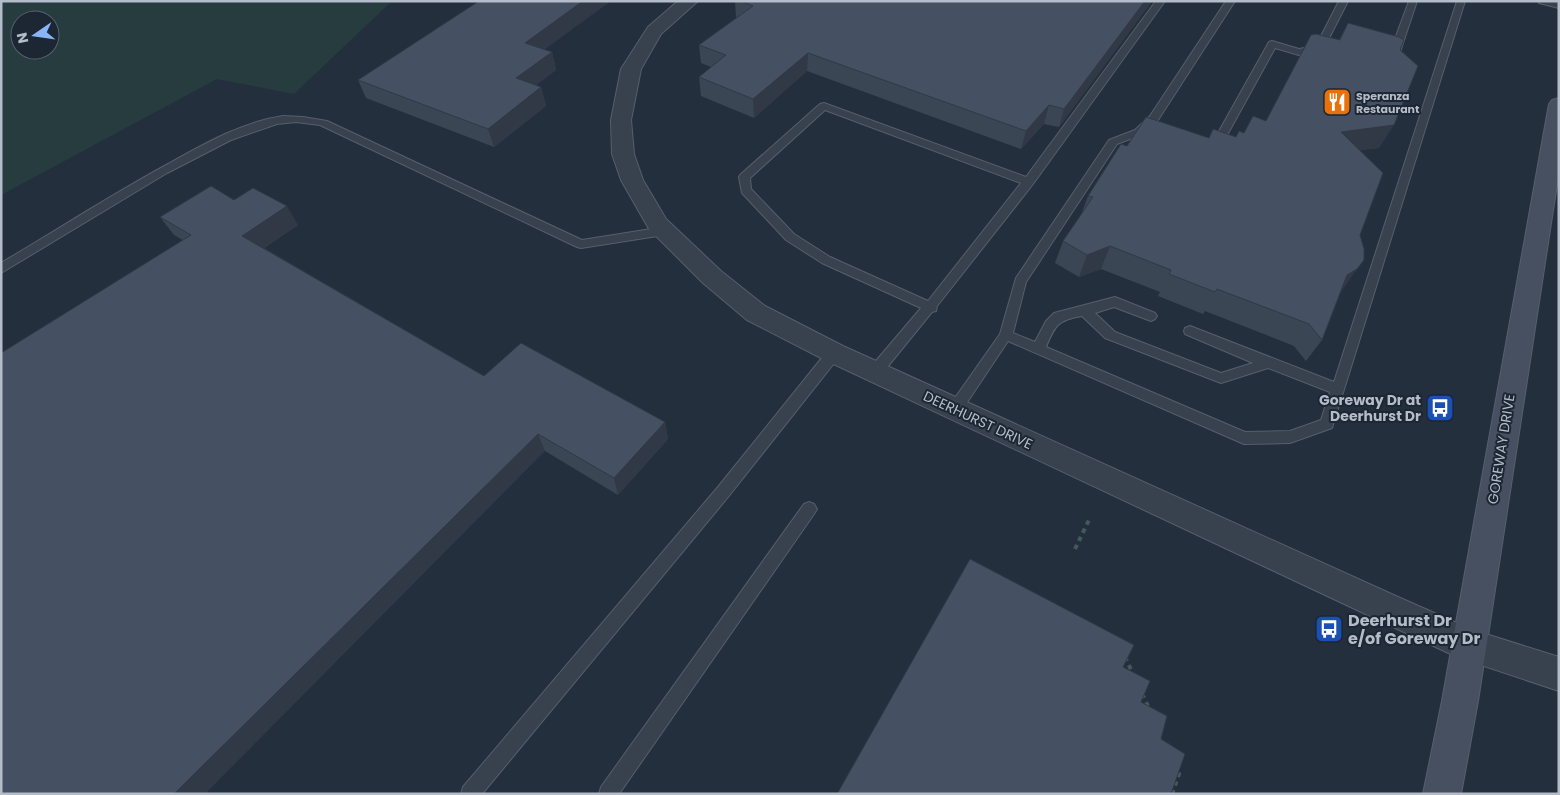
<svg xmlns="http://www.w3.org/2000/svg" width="1560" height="795" viewBox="0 0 1560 795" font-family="Poppins,sans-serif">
  <rect width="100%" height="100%" fill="#242f3e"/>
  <path fill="#263c3f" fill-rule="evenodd" d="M1,1H392L294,94L217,79L1,195ZM20,20H50V50H20Z"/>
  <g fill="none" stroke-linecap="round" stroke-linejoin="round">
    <defs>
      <path id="lane" d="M1156,1H1165L1033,184L937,306L936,311L932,312L880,376L875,377L870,376L868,372L870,368L921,308L822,263L786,240L742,193L739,177L740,175L820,104L824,103L1026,177ZM825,110L1021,183L928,301L830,257L794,234L751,189L750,178Z
        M1226,1H1235L1158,120L1143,134L1117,144L1026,282L1013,333L1035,342L1046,321L1054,313L1115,297L1155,313L1157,316L1155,319L1151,321L1114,307L1095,313L1115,332L1221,373L1253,363L1185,334L1184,331L1185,328L1190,326L1334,382L1457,1H1465L1332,428L1290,443L1244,444L1008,341L960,413L955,415L950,413L948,409L950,405L1000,334L1016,278L1109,140L1135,130L1150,116ZM1082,316L1105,338L1221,383L1268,368L1330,392L1321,420L1290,431L1245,432L1046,347C1055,325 1058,320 1082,316Z
        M1339,1H1348L1323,50L1299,55L1275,48L1226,137L1214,144H1206L1205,142L1218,133L1269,42L1272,41L1299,49L1316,46Z
        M1409,1H1417L1399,55L1397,57H1391L1389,55Z
        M1538,1L1559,2V8L1539,3Z
        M283,116L303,117L327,121L582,240L664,227L670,231L664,235L581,248L577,247L320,125L296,122L277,124L231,140L167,173L1,273V263C57,230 111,195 168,164C204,144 242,122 283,116Z
        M834,348L839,349L841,353L839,357L728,497L482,794H461L463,787L718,487L829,349Z
        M809,502L814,504L817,509L814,514L619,794H599L601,787L804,504Z"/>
      <path id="street" d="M678,1H698L661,34L641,69L631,120L634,154L643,180L666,219L721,271L765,306L843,346L1398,597L1473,630L1559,657V691L1457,657L825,360L747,320L703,283L649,229L621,180L612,154L611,120L621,69L648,27Z"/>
      <path id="secondary" d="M1559,98V171L1478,701L1461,794H1423L1442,701L1549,104L1552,100Z"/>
    </defs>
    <use href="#lane" stroke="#565f6c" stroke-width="2"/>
    <use href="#street" stroke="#565f6c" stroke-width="2"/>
    <use href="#secondary" stroke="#565f6c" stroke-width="2"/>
    <path stroke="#44595c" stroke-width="4" stroke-dasharray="4.5 4.5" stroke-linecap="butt" d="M1075,549L1089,520
      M1125,657L1133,674
      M1142,694L1149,708
      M1172,794L1179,774L1177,769"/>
    <use href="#lane" fill="#38414e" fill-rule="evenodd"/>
    <use href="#street" fill="#38414e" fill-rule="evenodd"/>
    <use href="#secondary" fill="#465061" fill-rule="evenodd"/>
  </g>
  <path fill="#3b4654" d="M735,1H1152L1059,127L1044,124L1021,149L807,71L754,118L701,96L699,77L711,67L701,63L699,45L737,18L736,17Z
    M1348,23L1400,50L1379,148L1360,150V235L1341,292H1340L1322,340L1306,361L1294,346L1205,311L1203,314L1158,296L1160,292L1101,269L1079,277L1055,263L1063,241L1081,215L1088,196L1127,146L1209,138L1236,137L1244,133L1266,121L1339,40Z
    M545,50L552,52L556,70L536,85L541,87L546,106L494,147L366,98L358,80Z
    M234,200L298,225L264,248L484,376L665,422L668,439L618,495L545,451L174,235L160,217Z"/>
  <path fill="#303945" d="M583,1H611L529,61L525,43Z
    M1145,1H1152L1059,127L1064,109Z
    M552,52L556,70L521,97L516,78Z
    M808,53L807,71L754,118L753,99Z
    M541,87L546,106L494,147L488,129Z
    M1049,105L1044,124L1021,149L1026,131Z
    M1394,125L1379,148L1328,155L1341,132Z
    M287,206L298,225L254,254L242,236Z
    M1110,246L1101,269L1079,277L1087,255Z
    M1357,269L1341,292L1331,297L1347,275Z
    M665,422L668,439L618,495L614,478Z
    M538,434L545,451L205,794H174Z"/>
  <path fill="#455162" stroke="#303945" d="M479,1H583L525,43L552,52L516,78L541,87L488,129L358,80Z
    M741,1H1145L1064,109L1049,105L1026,131L808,53L753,99L699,77L726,55L699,45L753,6Z
    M1348,23L1399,37L1404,40L1400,50L1418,66L1394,125L1341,132L1383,173L1360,235L1364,249V260L1357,269L1347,275L1322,340L1309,324L1217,289L1215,292L1169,274L1171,270L1110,246L1087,255L1063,241L1093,197L1088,196L1121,144L1127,146L1146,117L1209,138L1213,129L1236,137L1239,131L1244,133L1253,116L1266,121L1311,35L1316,34L1340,40Z
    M211,186L234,200L253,188L287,206L242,236L484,376L521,343L665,422L614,478L538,434L174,794H1V353L191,235L160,217Z
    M970,559L1134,645L1123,667L1150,681L1141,702L1167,716L1161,739L1185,754L1171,794H837Z"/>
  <defs>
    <symbol id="restaurant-square" viewBox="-11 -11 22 22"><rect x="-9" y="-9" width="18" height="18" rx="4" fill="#e8710a" stroke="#1d2633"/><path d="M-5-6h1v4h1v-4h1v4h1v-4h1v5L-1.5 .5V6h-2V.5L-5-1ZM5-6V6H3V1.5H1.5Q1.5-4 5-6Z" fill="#fff"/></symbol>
    <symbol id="bus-square" viewBox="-11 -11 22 22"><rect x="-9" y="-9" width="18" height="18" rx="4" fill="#1a4fb4" stroke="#1d2633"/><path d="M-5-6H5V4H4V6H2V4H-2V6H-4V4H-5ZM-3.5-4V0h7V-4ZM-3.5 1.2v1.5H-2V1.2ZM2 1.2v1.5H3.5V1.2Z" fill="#fff"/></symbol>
  </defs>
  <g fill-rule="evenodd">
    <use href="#restaurant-square" x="1321" y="86" width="32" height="32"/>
    <use href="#bus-square" x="1424" y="392" width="32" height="32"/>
    <use href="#bus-square" x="1313" y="613" width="32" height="32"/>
  </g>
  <g text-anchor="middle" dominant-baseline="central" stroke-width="4" stroke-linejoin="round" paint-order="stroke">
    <g font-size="11" font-weight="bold" fill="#b4bcc9" stroke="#1d2633" text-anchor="start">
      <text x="1356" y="96">Speranza<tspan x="1356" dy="13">Restaurant</tspan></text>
    </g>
    <g font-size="14" font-weight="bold" fill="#b4bcc9" stroke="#1d2633" text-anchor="end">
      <text x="1421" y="400">Goreway Dr at<tspan x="1421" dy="16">Deerhurst Dr</tspan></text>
    </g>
    <g font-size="14" fill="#b4bcc9" stroke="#1d2633">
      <text transform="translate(978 420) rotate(25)">DEERHURST DRIVE</text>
      <text transform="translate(1501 449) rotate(-81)">GOREWAY DRIVE</text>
    </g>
    <g font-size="16" font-weight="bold" fill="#b4bcc9" stroke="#1d2633" text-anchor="start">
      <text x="1348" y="620">Deerhurst Dr<tspan x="1348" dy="18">e/of Goreway Dr</tspan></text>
    </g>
  </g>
  <rect width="1560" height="795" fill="none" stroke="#b4bcc9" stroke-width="5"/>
  <g transform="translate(35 35) rotate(257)"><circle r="24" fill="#1d2633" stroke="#59626f"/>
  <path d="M0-4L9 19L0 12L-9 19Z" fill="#8ab4f8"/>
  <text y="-8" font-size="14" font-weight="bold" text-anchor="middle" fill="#b4bcc9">N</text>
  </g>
</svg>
